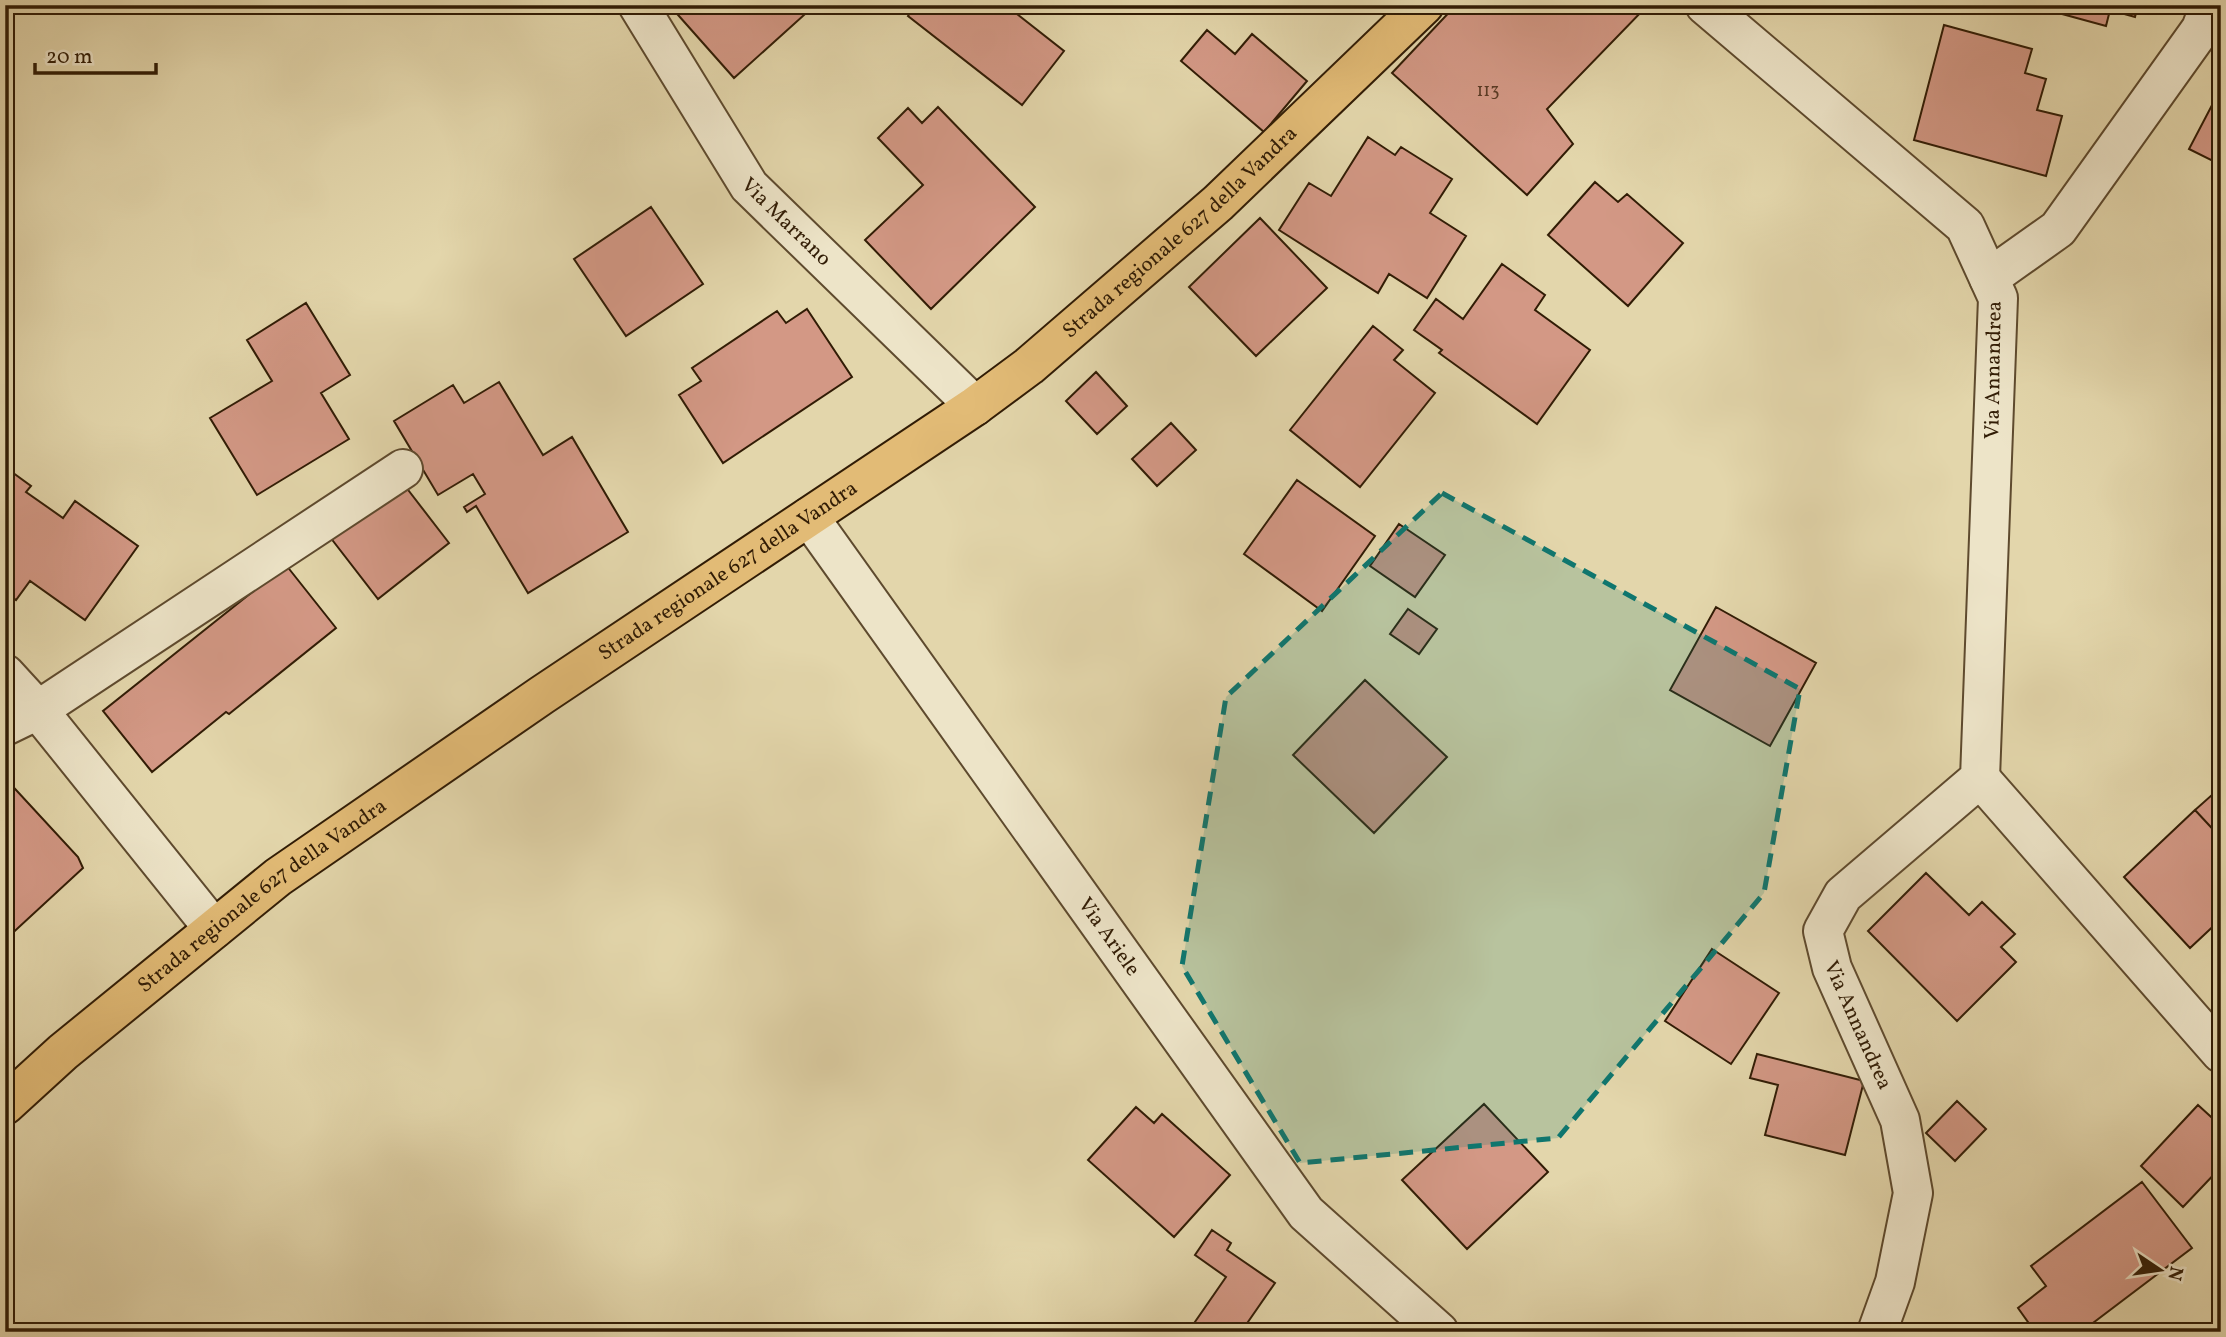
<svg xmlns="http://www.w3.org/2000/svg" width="2226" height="1337" viewBox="0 0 2226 1337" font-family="Vollkorn,serif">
  <rect width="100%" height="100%" fill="#e3d6ab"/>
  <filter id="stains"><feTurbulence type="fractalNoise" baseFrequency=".00286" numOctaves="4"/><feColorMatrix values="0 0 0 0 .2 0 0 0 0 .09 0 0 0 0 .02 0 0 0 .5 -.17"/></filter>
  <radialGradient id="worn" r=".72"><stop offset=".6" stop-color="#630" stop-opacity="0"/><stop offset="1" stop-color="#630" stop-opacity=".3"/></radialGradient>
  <path fill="#d39885" stroke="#311c05" stroke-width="2" d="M672,5H794L804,15L734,78L671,7Z
    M916,5H1024L1017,14L1064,51L1022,105L908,16Z
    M1456,5H1648L1547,109L1573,144L1527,195L1392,73Z
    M2064,5H2138L2135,17L2110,10L2106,26L2062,14Z
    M1944,25L2032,49L2025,73L2046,79L2037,110L2062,116L2046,176L1914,140Z
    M1207,30L1235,54L1252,34L1307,81L1264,132L1181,61Z
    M2221,88V165L2189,149Z
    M938,107L1035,207L931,309L865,240L923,185L878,138L908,108L922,123Z
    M1368,137L1395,155L1401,147L1452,179L1430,213L1466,236L1427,298L1389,274L1378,293L1279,230L1309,183L1331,196Z
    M1595,182L1618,202L1627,194L1683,243L1628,306L1548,235Z
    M651,207L703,284L626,336L574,259Z
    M1260,218L1327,288L1256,356L1189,287Z
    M1502,264L1545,295L1535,310L1590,350L1537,424L1439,353L1442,350L1414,330L1436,299L1463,319Z
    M306,303L350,375L321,393L349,439L257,495L210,418L272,381L247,340Z
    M807,309L852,377L723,463L679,395L701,381L692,368L777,311L786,323Z
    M1373,326L1403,350L1394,360L1435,393L1360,487L1290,430Z
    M1096,372L1127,406L1097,434L1066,401Z
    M499,382L543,455L572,437L628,532L528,593L476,506L467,512L464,507L485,494L473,474L438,495L394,421L453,385L464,403Z
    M1171,423L1196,450L1157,486L1132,459Z
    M5,467L31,486L26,492L63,518L75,501L138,546L85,620L30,581L16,600L5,592Z
    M1297,480L1375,536L1322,611L1244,554Z
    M402,482L449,543L378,599L330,537Z
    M1399,524L1445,555L1415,597L1370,566Z
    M286,565L336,628L229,714L226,712L152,772L103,711Z
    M1716,607L1816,663L1770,746L1670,690Z
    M1408,609L1437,629L1419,654L1390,634Z
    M1365,680L1447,757L1374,833L1293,755Z
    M5,778L78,857L83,868L5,940Z
    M2213,794L2221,802V838L2195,810Z
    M2195,810L2221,838V919L2190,948L2124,877Z
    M1926,873L1969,915L1982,902L2015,934L2001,947L2016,962L1957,1021L1868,931Z
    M1712,949L1779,993L1731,1064L1665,1021Z
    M1757,1054L1864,1081L1845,1155L1765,1135L1778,1085L1750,1078Z
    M1957,1101L1986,1129L1955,1161L1926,1133Z
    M1484,1104L1548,1172L1467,1249L1402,1180Z
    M2198,1105L2221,1126V1167L2183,1207L2141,1166Z
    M1136,1107L1154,1123L1162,1114L1230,1175L1174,1237L1088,1160Z
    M2142,1182L2192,1248L2081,1332H2035L2018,1308L2046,1286L2031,1266Z
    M1212,1230L1231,1243L1227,1250L1275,1283L1241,1332H1188L1226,1277L1195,1255Z"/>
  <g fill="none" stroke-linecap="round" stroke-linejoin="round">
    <defs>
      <g id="minor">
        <path id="s1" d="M638,5L749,186L975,406"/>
        <path id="s2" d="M1705,5L1965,226L1998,298L1980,778L1843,895L1823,931L1832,968L1900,1120L1913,1193L1895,1282L1877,1332"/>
        <path d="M1989,278L2058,229L2201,29L2210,5"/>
        <path id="s3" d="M809,517L1306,1213L1439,1332"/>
        <path d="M5,674L38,710L214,929"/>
        <path d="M5,726L38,710L403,469"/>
        <path d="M1980,778L2221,1053"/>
      </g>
      <g id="major">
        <path id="s4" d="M5,1105L63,1052L278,877L542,695L975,406L1029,366L1218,203L1424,5"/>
      </g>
    </defs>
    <use href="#minor" stroke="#5e4a2e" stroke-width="42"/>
    <use href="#major" stroke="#311c05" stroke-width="42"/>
    <use href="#minor" stroke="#ede4c8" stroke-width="38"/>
    <use href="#major" stroke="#e2bb76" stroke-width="38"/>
  </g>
  <path fill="#0f766e" fill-opacity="0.2" stroke="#0f766e" stroke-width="5" stroke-dasharray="14 9" stroke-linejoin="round" d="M1442,493L1800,689L1764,893L1558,1138L1300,1163L1182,966L1226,697Z"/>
  <g text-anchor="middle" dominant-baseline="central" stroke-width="5" stroke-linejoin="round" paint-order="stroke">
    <g font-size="18" fill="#5a3b25">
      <text x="1488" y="91">113</text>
    </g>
    <g font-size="21" fill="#311c05" stroke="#ede4c8">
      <text stroke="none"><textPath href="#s1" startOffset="264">Via Marrano</textPath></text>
      <text stroke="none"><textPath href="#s4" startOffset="1466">Strada regionale 627 della Vandra</textPath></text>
      <text transform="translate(1994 370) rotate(-89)">Via Annandrea</text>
      <text stroke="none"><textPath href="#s4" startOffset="900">Strada regionale 627 della Vandra</textPath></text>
      <text stroke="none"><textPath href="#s4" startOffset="332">Strada regionale 627 della Vandra</textPath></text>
      <text stroke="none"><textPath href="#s3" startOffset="516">Via Ariele</textPath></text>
      <text stroke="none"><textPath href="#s2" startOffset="1223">Via Annandrea</textPath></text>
    </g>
  </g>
  <rect width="2226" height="1337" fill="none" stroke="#e3d6ab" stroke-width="28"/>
  <rect x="7" y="7" width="2212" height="1323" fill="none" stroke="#311c05" stroke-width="3.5"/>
  <rect x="14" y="14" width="2198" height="1309" fill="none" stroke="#311c05" stroke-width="2"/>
  <g transform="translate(2160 1270) rotate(103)" stroke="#ede4c8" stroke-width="5" paint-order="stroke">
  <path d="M0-5L12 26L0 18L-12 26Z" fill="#311c05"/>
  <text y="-10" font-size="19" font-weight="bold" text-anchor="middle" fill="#311c05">N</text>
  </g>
  <path d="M35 63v10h121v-10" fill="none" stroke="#311c05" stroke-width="3.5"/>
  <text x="46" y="63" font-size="21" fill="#311c05" stroke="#ede4c8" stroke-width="5" paint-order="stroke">20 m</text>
  <rect width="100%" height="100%" filter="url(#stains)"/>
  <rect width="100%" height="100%" fill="url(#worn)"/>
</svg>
